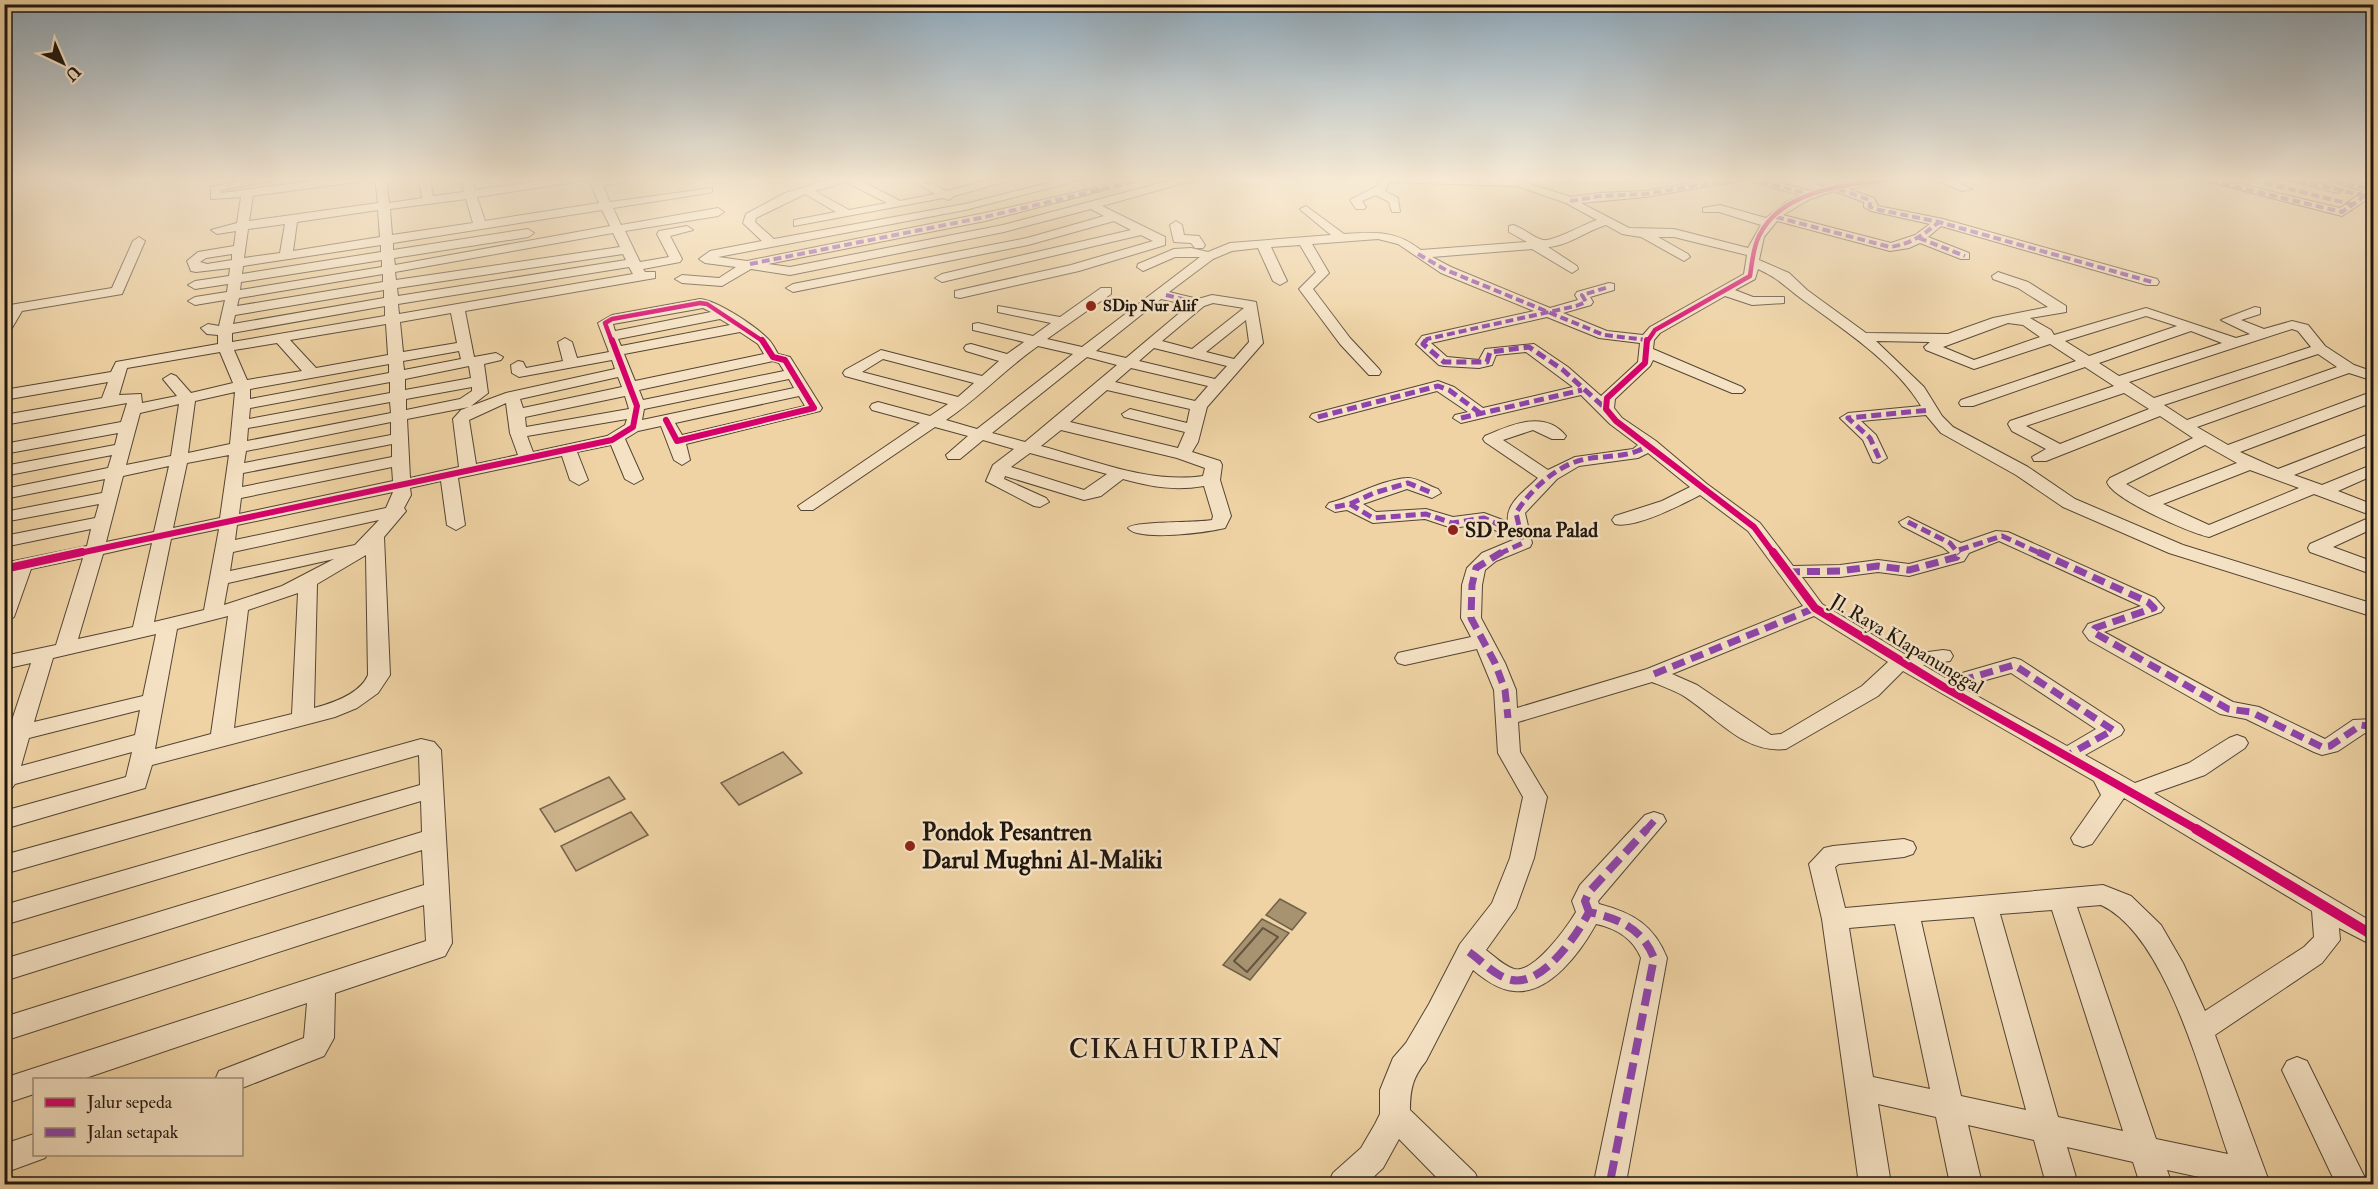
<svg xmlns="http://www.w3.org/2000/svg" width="2378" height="1189" viewBox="0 0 2378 1189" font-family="'IM FELL Double Pica',serif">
  <rect width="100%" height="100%" fill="#efd3a4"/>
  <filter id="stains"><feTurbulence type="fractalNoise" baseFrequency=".00333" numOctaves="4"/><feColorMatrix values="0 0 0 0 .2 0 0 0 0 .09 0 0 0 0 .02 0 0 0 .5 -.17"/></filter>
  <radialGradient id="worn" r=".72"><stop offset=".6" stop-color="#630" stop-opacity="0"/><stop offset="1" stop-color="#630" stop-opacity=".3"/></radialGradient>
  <path fill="#ccb38b" stroke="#76644d" stroke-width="1.5" d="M783,752L802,773L739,805L721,783Z
    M609,777L625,799L555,832L540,809Z
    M631,812L648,835L576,871L561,846Z"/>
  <path fill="#a89371" stroke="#71614a" stroke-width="1.5" d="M1280,899L1306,913L1292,930L1266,915Z
    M1262,919L1289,933L1250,980L1223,965Z"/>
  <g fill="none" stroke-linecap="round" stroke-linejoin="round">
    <path stroke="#645440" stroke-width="2" d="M1263,928L1278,937L1247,972L1234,961Z"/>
    <defs>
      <path id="minor" d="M255,178H286L221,190V193L334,178H367L362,181L253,196L249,221L378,203L375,178H386L389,203L422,198L419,178H430L433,196L464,192L461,178H472L475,190L560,178H642L603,186L610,202L712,188V192L708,193L613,208L621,225L718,208L724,212L718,216L625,231L640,262L669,257L657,234L659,231L687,226L693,230L670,236L682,259L680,262L643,269L645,272H655V278L465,311L474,357L496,353L503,357L501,360L484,364L488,393L471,406L506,393L615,369L612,360L519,377L512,373L511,365L518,361L523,362L526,368L563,361L558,342L565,338L572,342L577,358L609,352L598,323L612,315L700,299C718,301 754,325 767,338C772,342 775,349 778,354L790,357L822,408L820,411L686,444L690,460L682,465L674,460L661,426L638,431L625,439L643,479L634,484L625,479L611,445L577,452L588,480L579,485L570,480L562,456L458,478L465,525L456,530L447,525L441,481L410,488L411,495L404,508L406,511L384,537L390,675L378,693L357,708L335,717L152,765L145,788L4,829V811L126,777L132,752L15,784L12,788L4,790V744L31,663L4,669V656L56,645L83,558L31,569L14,617L4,623V589L10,573L4,575V563L87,546L91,529L4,547V536L95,518L99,504L4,522V512L102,493L105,479L4,499V489L108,468L112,455L4,476V466L115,445L118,433L4,454V444L121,422L127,403L4,425V415L102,398L108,382L4,400V390L111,372L116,362L218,344V335L207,334L201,328L208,324L219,326L225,300L195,305L188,301L195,297L227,292L228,284L195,289L188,285L195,281L229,276L230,268L196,272L191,271L187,261L198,252L234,246L236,231L217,234L211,230L237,223L241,197L211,199V187ZM589,180L599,203L485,221L477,197ZM466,199L473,223L392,235L390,209ZM378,210L380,237L293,251L297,222ZM602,210L610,226L395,265L394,258L528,237L534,233L528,229L393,250V243ZM285,224L280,253L244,258L248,229ZM613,233L620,247L396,280L395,272ZM381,245V252L242,274L243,266ZM232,254V260L207,264L200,262L206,258ZM623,254L626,260L398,296L397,288ZM382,260V267L240,290L241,282ZM629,267L633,274L399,314L398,304ZM383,274V282L237,306L239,298ZM384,290V298L233,324L235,315ZM385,306V316L232,342V333ZM703,308L711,312L615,331L613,324ZM451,313L457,343L403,352L400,322ZM720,319L730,325L621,346L618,339ZM386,324L388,355L316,368L290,340ZM740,332L758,344L764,354L635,381L624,354ZM277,343L302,371L247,380L234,350ZM459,351L461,359L404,370L403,361ZM220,352L233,383L191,393L176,376L171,374L163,379L177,396L142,403L141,394L119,395L127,368ZM773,361L779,363L784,371L643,400L639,390ZM389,364V373L250,399V389ZM469,366L471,378L405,390V379ZM618,377L622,387L523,408L520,399ZM789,379L794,388L642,420L644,409ZM390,382V393L249,419L250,408ZM472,387V391L460,399L406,410V399ZM235,392L230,444L188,453L195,401ZM625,396L629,409L526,427L525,417ZM799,396L805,406L682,435L675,423ZM390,402L391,413L247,441L248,428ZM506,403L510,433L518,455L476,464L469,420ZM179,404L171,456L126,465L140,413ZM469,407L461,410L453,419L459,467L410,478L407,419ZM627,419L625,425L607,436L533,452L527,436ZM391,422V435L244,463L246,451ZM392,444V457L242,487L243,473ZM229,455L220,518L173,528L187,463ZM169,466L154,532L106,542L123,476ZM392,467L393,481L239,514L241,498ZM393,492L386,508L235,540L237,525ZM379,520L355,545L230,571L233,552ZM219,529L204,610L154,622L171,539ZM152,543L133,627L78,639L103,554ZM366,555L368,675C360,694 333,703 314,708L317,584ZM334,559L282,586L224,605L228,583ZM298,593L292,714L234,728L248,610ZM228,616L211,734L155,749L177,629ZM156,634L143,696L34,722L53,658ZM140,710L135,735L21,766L29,738Z
        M834,178H856L900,201L935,194L909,178H923L946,191L999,178H1019L954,196L949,200L943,198L794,226V220L836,212L805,194L756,218L755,222L774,239L965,204L1068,178H1088L965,210L718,257L747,261L985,213L1095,188L1101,191L985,221L768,264L790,267L1003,225L1179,178H1190L1191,181L1102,206L1165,237V245L1079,271L960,298L955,297V291L1071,265L1153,241L1141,235L942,282L935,278L942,274L1131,230L1114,221L1028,245L793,292L786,288L793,284L1027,238L1104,216L1091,209L1004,232L790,275L751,269L722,286L682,283L675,279L682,275L719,278L736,267L705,263L699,259L710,251L762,241L743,223L746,214L785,193ZM846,182L887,203L849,210L815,191Z
        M1375,178L1518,180L1571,197L1600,193L1645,191L1719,178H1763L1810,191L1865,179L1908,178L1848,189L1874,198L1878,206L1943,219L2157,279L2159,282L2157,285H2147L1941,226L1928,237L1969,253V259H1961L1920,243L1909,248L1890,251L1777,221L1764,237L1759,260L1789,273L1807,290L1866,333L1948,334L1993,318L2048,307L2018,288L1993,279L1992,276L1998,272L2028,282L2066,306V312L2030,318L2051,330L2054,335L2146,308L2236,338L2250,334L2221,320L2255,307L2260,308V314L2241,320L2264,329L2292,321L2308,325L2325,346L2354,365L2374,372V381L2349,373L2197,427L2228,445L2374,391V402L2240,452L2278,469L2374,432V443L2294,475L2322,485L2374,464V475L2338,491L2374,505V528L2333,547L2374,562V575L2310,552L2308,548L2310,544L2373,516L2314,494L2209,537C2190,533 2112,499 2107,482L2110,478L2193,438L2160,416L2046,461H2034L2032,457L2046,449L2012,431L2008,424L2010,421L2114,386L2085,367L1973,406H1961L1959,403L1961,400L2076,361L2050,344L1974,369L1926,350L1924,347L1930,342L1876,341L1924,387L1942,416L1953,427L2028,467L2075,499L2183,545L2374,604V617L2169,553L2063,507L2016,475L1941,433L1926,415L1861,421L1876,435L1887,458L1879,463L1873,462L1863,440L1840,418L1848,413L1921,406C1896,364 1843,329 1803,300C1785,287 1780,279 1758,269L1755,279L1735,290L1753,297H1784V303L1752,305L1725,296L1660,333L1654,340L1653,349L1742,387L1745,390L1742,393H1732L1653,360L1650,366L1615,399L1614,408L1622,418L1656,441L1707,484L1760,523L1793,566L1840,565L1878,560L1909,564L1950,553L1943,547L1902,526L1899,522L1908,517L1961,543L1996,531L2008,532L2155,598L2164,608L2161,612L2104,632L2233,702L2259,707L2325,739L2353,720L2374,719V734L2365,733L2338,751L2322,755L2314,752L2246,719L2220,714L2089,640L2083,632L2088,624L2141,606L1999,541L1969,553L1964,561L1909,576L1878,572L1840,577H1802L1822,604L1906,655L1943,650L1950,651L1953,656L1950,661L1923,665L1945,678L2014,658L2021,660L2121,725L2124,730L2121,735L2085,755L2135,783L2189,763L2229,738L2237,735L2245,738L2248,743L2245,748L2205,775L2154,793L2374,923V946L2339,928L2340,940L2322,963L2215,1035L2270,1184H2231L2167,1170L2172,1184H2140L2133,1162L2067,1147L2078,1184H2046L2034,1140L1968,1125L1982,1184H1950L1936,1117L1878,1104L1891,1184H1859L1822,919L1809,864L1824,848L1833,846L1904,839L1913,842L1916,848L1913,854L1904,857L1839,864L1835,867L1845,908L2103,885L2131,896L2161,925L2183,963L2205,1011L2304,947L2314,937L2312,911L2124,798L2092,844L2083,847L2074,844L2071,838L2101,795L2094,781L1903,671L1878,696L1786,749C1743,754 1716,716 1682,695C1673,690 1662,686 1652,682L1518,722L1520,752L1547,797L1534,858L1516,908L1486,950C1494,956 1504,966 1514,969C1534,974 1567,927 1576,912L1572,901L1580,885L1645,815L1654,812L1663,815L1666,821L1598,901L1599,904C1633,913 1654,925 1667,958L1627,1177L1629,1184H1597L1595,1177L1641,958C1633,938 1615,928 1596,924C1581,951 1550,995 1514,991C1499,990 1485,980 1473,970L1426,1061C1413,1077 1410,1089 1410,1110L1475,1173L1480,1184H1443L1399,1139L1383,1168L1366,1184H1328L1333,1173L1361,1148L1375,1124L1380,1114V1090L1393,1058L1406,1043L1429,1004L1460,944L1492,903L1510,858L1523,797L1498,753L1494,690L1477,649L1405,665L1398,663L1395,658L1398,653L1471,637L1461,618L1462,585L1467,568L1482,553L1513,540L1512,538L1482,524L1452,528L1425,519L1373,523L1347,510L1335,512L1326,507L1329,503C1354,497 1380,480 1407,478C1416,477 1429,486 1438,489L1441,493L1432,498L1407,489L1363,504L1376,512L1426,509L1453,517L1484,513L1508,522C1505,503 1526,490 1538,478L1485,442L1483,439L1485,436C1510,425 1545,409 1566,436L1564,439H1552L1533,430L1503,440L1548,470L1575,457L1633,449L1638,445L1610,424L1581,395L1461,423L1453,418L1455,415L1468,412L1437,391L1318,422L1310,417L1312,414L1438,381L1454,387L1483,408L1573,387L1526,352L1496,355L1492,365L1479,368L1444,366L1439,365L1416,344L1422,336L1534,311L1441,273L1398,244L1378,239L1312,244L1329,273L1313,289L1350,338L1379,369L1381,372L1379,375H1369L1340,344L1299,289L1316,272L1300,245L1271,247L1287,281L1280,285L1273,281L1258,248L1232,251L1213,259L1169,292L1198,299L1212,295L1251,301L1256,302L1263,343L1207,407L1198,442L1192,452L1220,461L1222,465L1220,480L1231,516L1225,528C1209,532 1138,542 1128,528C1133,521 1196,523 1212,520L1213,516L1204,486C1174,491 1152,487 1123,479L1101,496L1084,500L1005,476L1004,479L1046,498L1049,502L1040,507L1034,506L986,481L993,465L1014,449L983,440L960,459H948L946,455L968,436L935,427L813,510H801L798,506L920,423L872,410L870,407L872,404L878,402L930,416L948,404L845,376L843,373L845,370L881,350L982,376L999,361L966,351L964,348L966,345L971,344L1007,354L1024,342L973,330V324L978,323L1033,336L1051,323L998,312V306L1060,317L1101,288H1111V294L1047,339L1082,347L1200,257H1175L1143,271L1137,267L1138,264L1174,249L1191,248L1208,252L1230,243L1331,235L1302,211L1300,209L1306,206L1344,234C1375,232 1395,230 1421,250L1527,242L1509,232V226L1513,225C1524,228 1533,238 1543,240C1553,242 1584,224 1597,220L1566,203L1517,186L1389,182L1385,191L1398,198L1400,212H1392L1389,202L1376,195L1362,201L1366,207L1364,209H1356L1350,200L1377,186L1378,181ZM1745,180L1800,195L1785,203L1766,218L1720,205L1703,208V212H1719L1761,225L1748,248L1674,229L1629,228L1581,203L1645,197ZM1834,191L1864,202V207L1871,211L1930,224L1915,235L1891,243L1783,215L1810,199ZM1606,225L1622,234L1641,237L1684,261L1690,257L1688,254L1658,237H1674L1747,255L1744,274L1650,327L1643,335L1607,331L1563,313L1591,305L1593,302L1590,297L1614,290V284L1609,283L1577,292L1575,295L1578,300L1550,308L1451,267L1432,257L1532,249L1572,273L1578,269L1577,266L1548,247C1568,246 1586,231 1606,225ZM1161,299L1189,305L1126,358L1096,351ZM1213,303L1244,308L1192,349L1162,341L1204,306ZM2146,316L2177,326L2089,356L2065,341ZM1547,317L1599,338L1640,343L1638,362L1601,396L1568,367L1534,344L1485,349L1479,360L1447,357L1431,343ZM1246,320L1249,342L1234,359L1206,352ZM2008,323L2023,325L2040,337L1974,360L1943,347ZM2292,329L2298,331L2311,347L2154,398L2129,382ZM2191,331L2222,343L2119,376L2099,363ZM1038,346L1073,354L977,429L946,420C979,398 1005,369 1038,346ZM1154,348L1227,366L1215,379L1139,361ZM2318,354L2337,367L2187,420L2164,405ZM1087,357L1117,365L1025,442L992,433ZM883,359L974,383L958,397L862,372ZM1131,368L1208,386L1195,401L1115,382ZM1107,390L1190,409L1187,423L1130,409L1122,414L1124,417L1185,432L1178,448L1070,422ZM2124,393L2149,409L2060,444L2026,426ZM1061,430L1177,458L1205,468L1203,476C1149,484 1093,460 1041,446ZM2205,445L2237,463L2149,497L2126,484ZM1030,453L1107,474L1084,490L1011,467ZM1648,453L1690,487L1662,501L1615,516L1612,520L1615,524C1635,529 1681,505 1700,495L1748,531L1803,606L1647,669L1517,708L1516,690L1505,663L1481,618L1482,585L1485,570L1496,561L1530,547L1532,543L1525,513L1557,479L1579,466L1638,458ZM2250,470L2299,488L2209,525L2163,504ZM1814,616L1888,662L1862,686L1781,734L1771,735L1697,685L1672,674ZM2011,673L2096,729L2067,746L1961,687ZM2101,905C2168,936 2204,1087 2228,1154L2156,1139L2077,907ZM2052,910L2123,1131L2058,1117L2000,914ZM1974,917L2026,1110L1961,1096L1921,921ZM1895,924L1930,1089L1873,1077L1849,928Z
        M1930,178H1946L1972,189L1962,191Z
        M2194,178H2214L2340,208L2364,191L2320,178H2340L2374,187V195L2342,216Z
        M2282,178H2302L2343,190L2337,193Z
        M1176,221L1182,225L1184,235L1199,236L1205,245L1203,248H1195L1191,243L1174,242L1170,225Z
        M139,237L145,241L122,294L22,311L9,333L4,334L7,314H4V306L112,288L133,241Z
        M421,739L434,742L441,750L452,943L445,956L335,993L334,1038L324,1056L242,1088V1080H215L219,1071L304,1038L307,1003L80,1080H34V1094L4,1104V1078L426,941L424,905L4,1041V1017L424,885L422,850L4,981V959L422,832L421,801L4,925V905L420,785L419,755L4,874V855Z
        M2297,1057L2307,1061L2368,1184H2336L2282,1070L2287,1061Z
        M34,1134V1154H47L45,1158L4,1173V1144Z"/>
    </defs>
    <use href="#minor" stroke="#534534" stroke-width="2"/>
    <use href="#minor" fill="#f5e2c4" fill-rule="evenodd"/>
    <path stroke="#8e44ad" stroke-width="4" stroke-dasharray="8 4" stroke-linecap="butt" d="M1749,178L1808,194
      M1806,178L1829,188
      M2199,178L2342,212L2373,190L2325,178
      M2287,178L2366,196
      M2253,180L2354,205
      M923,183L943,178
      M1838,189L1870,200V207L1875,209L1939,222L2152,282
      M1570,201L1600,196L1645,194L1741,178
      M1776,217L1890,247C1911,244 1923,235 1939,222
      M1919,238L1965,256
      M1418,254L1446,270L1604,335L1647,340
      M750,264L985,217L1141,180
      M1166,295L1199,303
      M1425,342L1427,339L1576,306L1586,302L1582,295L1609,287"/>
    <path stroke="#8e44ad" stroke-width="5" stroke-dasharray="10 5" stroke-linecap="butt" d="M1426,340L1423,344L1444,362H1487L1490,352L1529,347L1563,370L1606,409
      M1318,417L1438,386L1449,390L1480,413
      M1461,418L1582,390
      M1879,458L1870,438L1848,418L1930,410
      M1350,504L1374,493L1408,483L1432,493
      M1335,507L1350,504L1373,518L1426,514L1452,523L1484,518L1519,534
      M1908,522L1950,543L1959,554
      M1959,550L2002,536L2042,554
      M1499,554L1523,543L1516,513C1528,493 1552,470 1575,462C1600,453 1628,461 1650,444"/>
    <path stroke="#8e44ad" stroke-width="7" stroke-dasharray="13 7" stroke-linecap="butt" d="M1502,552L1476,568L1472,585L1471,618L1495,663L1505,690L1508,718
      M2038,552L2148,602L2154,608L2095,628L2093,632L2228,709L2251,712L2322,747L2330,746L2361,725L2374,727
      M1787,572L1840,571L1878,566L1909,570L1957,557L1959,552
      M1654,674L1815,608
      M1942,686L2014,665L2113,730L2068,755
      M1646,830L1654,821"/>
    <path stroke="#8e44ad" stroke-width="8" stroke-dasharray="17 8" stroke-linecap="butt" d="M1589,912L1585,901L1589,892L1647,829
      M1469,952C1482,961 1496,977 1512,980C1543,986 1577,935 1589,912C1619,919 1642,928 1654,958L1611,1177L1613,1184"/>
    <defs>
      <path id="cycleway-far3" d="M612,342L605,323L612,319L700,303L707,304L764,342
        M1647,342L1655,330L1750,276C1752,263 1753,248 1759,236C1783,186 1856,184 1903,178"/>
      <path id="cycleway-far2" d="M1647,340L1645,363L1607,398L1606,409L1616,421L1754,527L1774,554
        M666,420L677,441L814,408L785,360L773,357L762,340
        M75,554L612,440L633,427L637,406L612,340"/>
      <path id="cycleway-far1" d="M1773,552L1815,608L1942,686L2198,830
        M4,569L82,552"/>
      <path id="cycleway" d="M2196,829L2374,936"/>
    </defs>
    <use href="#cycleway-far3" stroke="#f5e2c4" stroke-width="7"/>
    <use href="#cycleway-far2" stroke="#f5e2c4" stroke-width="9"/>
    <use href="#cycleway-far1" stroke="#f5e2c4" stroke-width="12"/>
    <use href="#cycleway" stroke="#f5e2c4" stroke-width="14"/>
    <use href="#cycleway-far3" stroke="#d6006c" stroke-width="4.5"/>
    <use href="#cycleway-far2" stroke="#d6006c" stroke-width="6"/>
    <use href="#cycleway-far1" stroke="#d6006c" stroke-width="8"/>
    <use href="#cycleway" stroke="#d6006c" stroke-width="10"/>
  </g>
  <linearGradient id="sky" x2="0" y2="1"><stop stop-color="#8ea7b8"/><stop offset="0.52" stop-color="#f8ebd6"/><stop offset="1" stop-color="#f8ebd6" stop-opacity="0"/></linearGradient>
  <rect width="2378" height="345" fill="url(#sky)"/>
  <g fill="#8f2418" stroke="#f5e2c4" stroke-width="2">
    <circle cx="1091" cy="306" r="6"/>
    <circle cx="1453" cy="530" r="6"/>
    <circle cx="910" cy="846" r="6"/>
  </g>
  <g text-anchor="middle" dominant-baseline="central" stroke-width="5" stroke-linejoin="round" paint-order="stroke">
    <g font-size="16" font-weight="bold" fill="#1f160f" stroke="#f5e2c4" text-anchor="start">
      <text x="1103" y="306">SDip Nur Alif</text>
    </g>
    <g font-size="20" font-weight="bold" fill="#1f160f" stroke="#f5e2c4" text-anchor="start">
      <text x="1465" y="530">SD Pesona Palad</text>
    </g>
    <g font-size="20" fill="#1f160f" stroke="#f5e2c4">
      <text transform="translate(1907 644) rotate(31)">Jl. Raya Klapanunggal</text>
    </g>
    <g font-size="24" font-weight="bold" fill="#1f160f" stroke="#f5e2c4" text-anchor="start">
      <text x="922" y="832">Pondok Pesantren<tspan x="922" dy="28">Darul Mughni Al-Maliki</tspan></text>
    </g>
    <g font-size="27" letter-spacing="1.5" fill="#1f160f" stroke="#f5e2c4">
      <text x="1176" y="1049">CIKAHURIPAN</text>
    </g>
  </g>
  <rect width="2378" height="1189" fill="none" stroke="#efd3a4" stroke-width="24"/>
  <rect x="6" y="6" width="2366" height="1177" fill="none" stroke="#1f160f" stroke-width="3"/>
  <rect x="12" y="12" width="2354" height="1165" fill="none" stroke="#1f160f" stroke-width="1.5"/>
  <rect x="33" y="1078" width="210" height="78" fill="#f5e2c4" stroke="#9f907c" stroke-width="1.5"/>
  <rect x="45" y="1098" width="30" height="9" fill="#d6006c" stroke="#9f907c" stroke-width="1.5"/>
  <text x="87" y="1108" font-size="18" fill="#1f160f">Jalur sepeda</text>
  <rect x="45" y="1128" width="30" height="9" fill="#8e44ad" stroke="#9f907c" stroke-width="1.5"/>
  <text x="87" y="1138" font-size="18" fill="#1f160f">Jalan setapak</text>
  <g transform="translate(63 63) rotate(136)" stroke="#f5e2c4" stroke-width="4.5" paint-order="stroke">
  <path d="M0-4.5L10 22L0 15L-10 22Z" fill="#1f160f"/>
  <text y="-9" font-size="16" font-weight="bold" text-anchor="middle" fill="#1f160f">U</text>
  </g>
  <rect width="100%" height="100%" filter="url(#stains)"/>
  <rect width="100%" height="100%" fill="url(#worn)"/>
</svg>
